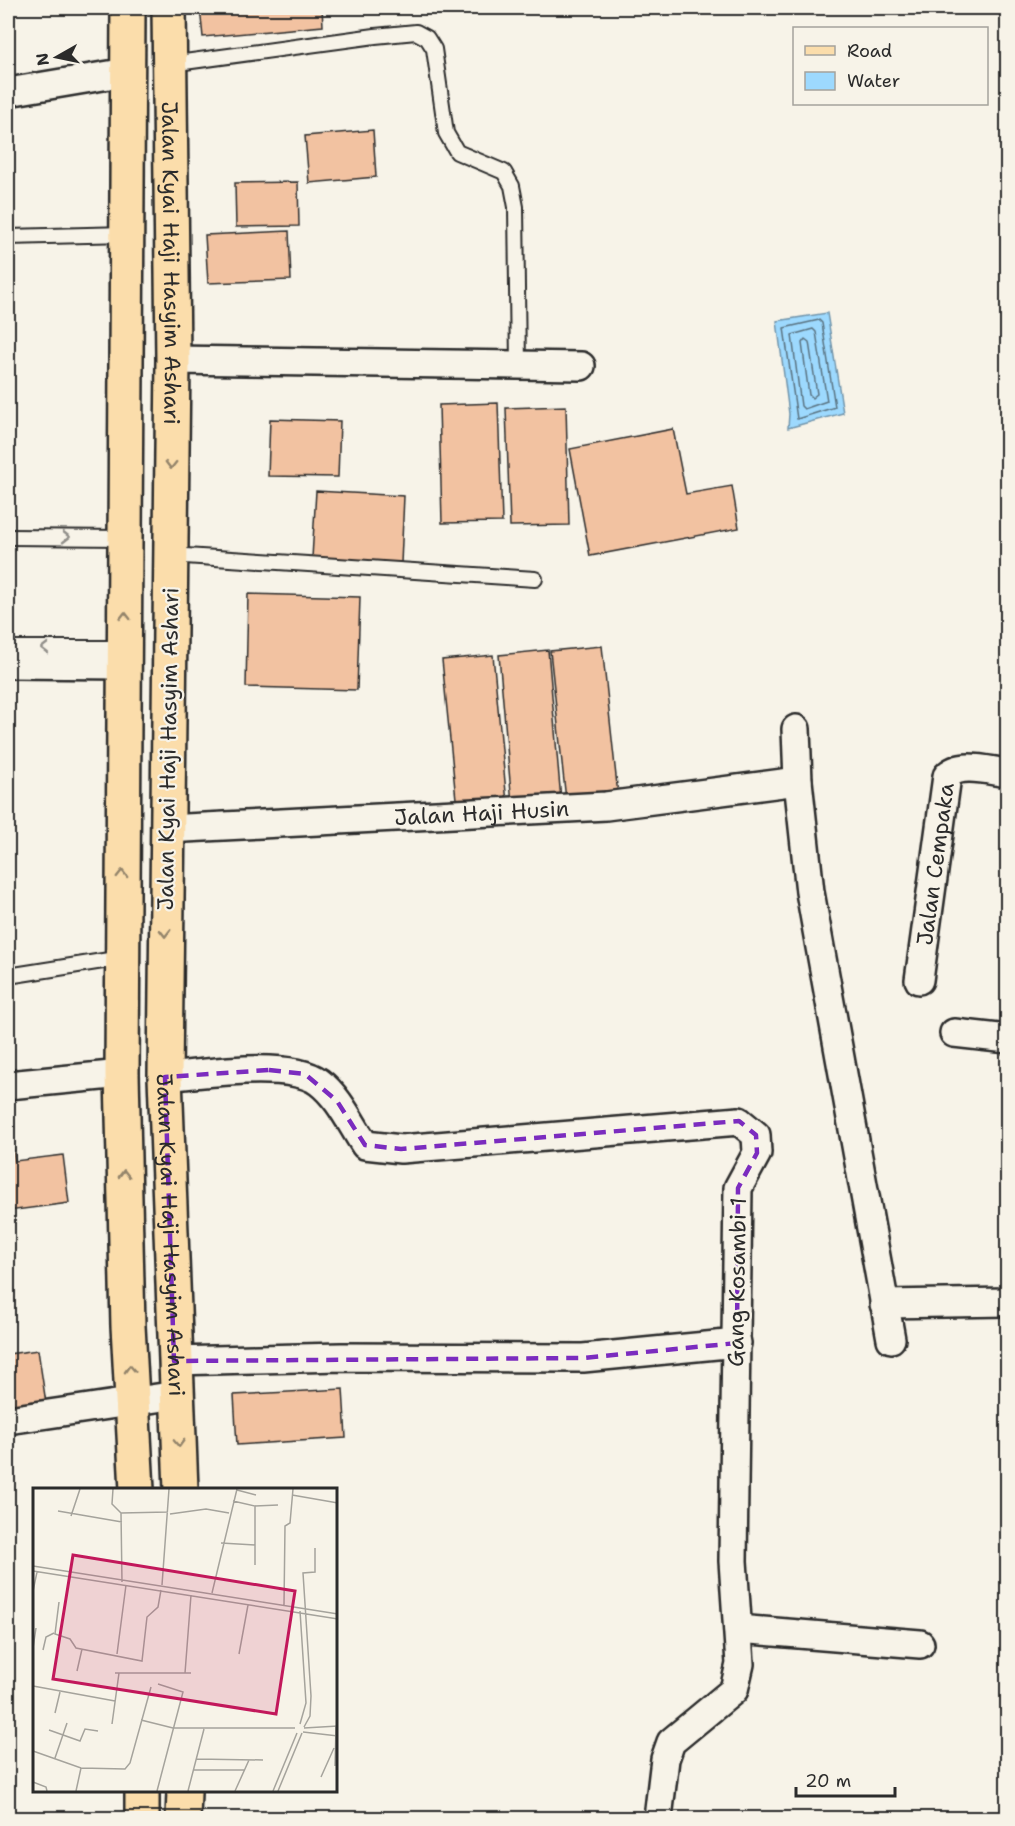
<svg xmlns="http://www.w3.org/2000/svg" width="1015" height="1826" viewBox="0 0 1015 1826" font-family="'Shantell Sans',sans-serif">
  <rect width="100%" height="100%" fill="#f7f3e8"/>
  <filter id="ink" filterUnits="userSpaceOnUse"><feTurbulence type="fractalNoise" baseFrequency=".0167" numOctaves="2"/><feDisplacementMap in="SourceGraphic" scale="12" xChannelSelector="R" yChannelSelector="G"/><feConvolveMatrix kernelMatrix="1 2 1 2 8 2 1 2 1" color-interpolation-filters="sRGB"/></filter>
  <g filter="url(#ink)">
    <path fill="#9dd9fe" stroke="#6f93aa" stroke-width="1.5" d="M827,313L843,413L788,428L789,414L777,321Z"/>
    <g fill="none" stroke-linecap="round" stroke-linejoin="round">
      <path stroke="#59717f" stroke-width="1.5" d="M819,320L822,323L835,407L797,419L784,328Z
        M813,329L816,332L827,401L804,409L801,406L792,335Z
        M805,339L809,342L817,394L812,398L809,395L802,343Z"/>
    </g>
    <path fill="#f2c2a1" stroke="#2b2b2b" stroke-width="1.5" d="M200,8H322L323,26L203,37Z
      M373,130L376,177L309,183L305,136Z
      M298,182L299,226L236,227L235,183Z
      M289,231L291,280L208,283L205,235Z
      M498,403L502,522L442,523L439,405Z
      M566,406L569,525L510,526L506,408Z
      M270,419L340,421L338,477L268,476Z
      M673,429L686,494L732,486L739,528L590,556L570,449Z
      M316,491L404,496L401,563L312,558Z
      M248,594L360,597L357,690L246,687Z
      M602,646L618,795L566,800L550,651Z
      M548,650L561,800L512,804L499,655Z
      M493,655L507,803L457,809L442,660Z
      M8,1104L15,1161L63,1155L69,1203L8,1211Z
      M38,1350L46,1403L8,1409V1354Z
      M343,1389L346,1438L237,1445L234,1395Z"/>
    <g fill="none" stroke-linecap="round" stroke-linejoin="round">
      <defs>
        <path id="service" d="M170,64L375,36L416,32L427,38L434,49L446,133L457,152L504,172L512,186L516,207L518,366
          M8,237L127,234
          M8,537L125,538
          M170,555L535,579
          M8,648H124
          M8,976L122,958"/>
        <g id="minor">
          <path d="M8,92L127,72"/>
          <path d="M173,360L581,366"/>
          <path d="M8,664L124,665"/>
          <path d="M796,729L798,781L810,892L891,1339"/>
          <path id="s1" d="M166,829L606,806L798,781"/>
          <path id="s2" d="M919,980L947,776C960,761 990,771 1008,773"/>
          <path d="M954,1033L1008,1039"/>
          <path d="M165,1077C202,1074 289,1060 319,1082C339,1097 351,1124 365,1145L401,1149L739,1121L756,1135L757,1153L738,1188L733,1561L740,1664L734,1690L671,1742L665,1759L658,1818"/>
          <path d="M8,1085L122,1074"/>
          <path d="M884,1304L1008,1302"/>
          <path d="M174,1361L341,1357L583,1358L737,1343"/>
          <path d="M8,1420L177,1395"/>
          <path d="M738,1629L920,1644"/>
        </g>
        <g id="primary">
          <path d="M128,8L122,1074L128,1326L137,1490"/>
          <path id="s3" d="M169,8L173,360L165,1077L181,1490"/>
          <path d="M142,1818V1792"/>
          <path d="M183,1818L184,1792"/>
        </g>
      </defs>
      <use href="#service" stroke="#2b2b2b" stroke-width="18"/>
      <use href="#minor" stroke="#2b2b2b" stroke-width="32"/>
      <use href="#primary" stroke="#2b2b2b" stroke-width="38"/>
      <use href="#service" stroke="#f7f3e8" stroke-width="14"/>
      <use href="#minor" stroke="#f7f3e8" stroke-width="27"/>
      <use href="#primary" stroke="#fbddab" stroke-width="33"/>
    </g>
    <defs><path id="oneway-chevron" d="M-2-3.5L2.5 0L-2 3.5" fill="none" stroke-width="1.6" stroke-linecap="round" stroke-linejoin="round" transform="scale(1.5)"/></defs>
    <g stroke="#93846b">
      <use href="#oneway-chevron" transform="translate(171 465) rotate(91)"/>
      <use href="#oneway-chevron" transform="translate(125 616) rotate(-90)"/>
      <use href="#oneway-chevron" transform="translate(122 874) rotate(-89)"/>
      <use href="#oneway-chevron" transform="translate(165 933) rotate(90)"/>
      <use href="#oneway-chevron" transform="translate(124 1174) rotate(-91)"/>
      <use href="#oneway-chevron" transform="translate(130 1369) rotate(-93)"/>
      <use href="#oneway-chevron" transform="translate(179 1443) rotate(88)"/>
    </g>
    <g stroke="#918f8a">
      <use href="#oneway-chevron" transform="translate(66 537)"/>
      <use href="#oneway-chevron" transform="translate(45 648) rotate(-180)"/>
    </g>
  </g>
  <path fill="none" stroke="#7b2cbf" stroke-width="4.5" stroke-dasharray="12 8" stroke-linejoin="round" d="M269,1070L305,1074L337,1101L365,1145L401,1149L739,1121L756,1135L757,1153L738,1188L737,1343L583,1358L174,1361L165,1077Z"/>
  <g text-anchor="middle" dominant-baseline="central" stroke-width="4.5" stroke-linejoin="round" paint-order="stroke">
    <g font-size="22" fill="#2b2b2b" stroke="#f7f3e8">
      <text stroke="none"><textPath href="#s3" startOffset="255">Jalan Kyai Haji Hasyim Ashari</textPath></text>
      <text transform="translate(168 749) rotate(-89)">Jalan Kyai Haji Hasyim Ashari</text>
      <text stroke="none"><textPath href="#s1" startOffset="316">Jalan Haji Husin</textPath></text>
      <text stroke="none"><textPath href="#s2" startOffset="117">Jalan Cempaka</textPath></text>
      <text stroke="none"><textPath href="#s3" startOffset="1227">Jalan Kyai Haji Hasyim Ashari</textPath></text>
      <text transform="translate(737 1282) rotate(-89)">Gang Kosambi 1</text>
    </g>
  </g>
  <g transform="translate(33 1488)">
    <rect width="304" height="304" fill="#f7f3e8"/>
    <path fill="none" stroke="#a5a39c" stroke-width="1.5" d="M80,1L79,16L88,25M204,2L223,7M259,7L305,15M200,13L222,18V77M222,18L245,17M25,23L89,34M88,25L89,94M88,25L135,24M137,26L173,21L196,25M38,28L47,1M188,55L222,57M0,78L305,126M0,83L305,131M129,97L136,1M0,103L4,84M179,105L204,1M26,114L22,146L37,151L43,160L109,173L114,129L125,119L128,102M251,117L252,38L257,35L260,1M0,160L3,140M10,162L13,149L21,145M84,166L93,97M206,166L215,117M44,183L49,161M82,185H158M152,185L158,107M0,198L82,213M22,225L27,204M108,232L140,240H262M79,236L86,185M267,236L273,215L267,123M271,239L277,228L278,208L270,85L282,84V60M271,240L305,238M16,242L47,253L52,241L65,243M270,244L305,248M0,263L48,280L92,281L97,275L118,199M22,270L34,235M163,271L230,272M302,278L303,238M161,282H211M288,289L301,260M0,294L13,299L14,303M43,303L48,280M124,303L150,204L125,196M155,303L171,241M202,303L216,272M240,303L264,245M245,303L269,245"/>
    <path fill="#c2185b" fill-opacity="0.15" stroke="#c2185b" stroke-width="3" d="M40,67L262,103L243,226L20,191Z"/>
    <rect width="304" height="304" fill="none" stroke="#2b2b2b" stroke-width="3"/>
  </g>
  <rect width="1015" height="1826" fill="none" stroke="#f7f3e8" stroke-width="30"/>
  <rect x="15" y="15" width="985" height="1796" fill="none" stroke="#2b2b2b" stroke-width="2" filter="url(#ink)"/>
  <rect x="793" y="27" width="195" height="78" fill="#f7f3e8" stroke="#a5a39c" stroke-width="1.5"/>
  <rect x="805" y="46" width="30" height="9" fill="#fbddab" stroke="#a5a39c" stroke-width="1.5"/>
  <text x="847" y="57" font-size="18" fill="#2b2b2b">Road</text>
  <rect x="805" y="72" width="30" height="18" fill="#9dd9fe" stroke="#a5a39c" stroke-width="1.5"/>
  <text x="847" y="87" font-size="18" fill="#2b2b2b">Water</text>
  <g transform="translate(57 57) rotate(261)" stroke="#f7f3e8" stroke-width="4.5" paint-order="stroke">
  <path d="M0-4.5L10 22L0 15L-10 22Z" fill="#2b2b2b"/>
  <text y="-9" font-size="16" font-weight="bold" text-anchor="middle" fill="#2b2b2b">N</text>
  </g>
  <path d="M796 1787v9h99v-9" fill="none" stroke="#2b2b2b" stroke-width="3"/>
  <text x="805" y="1787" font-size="18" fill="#2b2b2b" stroke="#f7f3e8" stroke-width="4.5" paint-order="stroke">20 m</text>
</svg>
